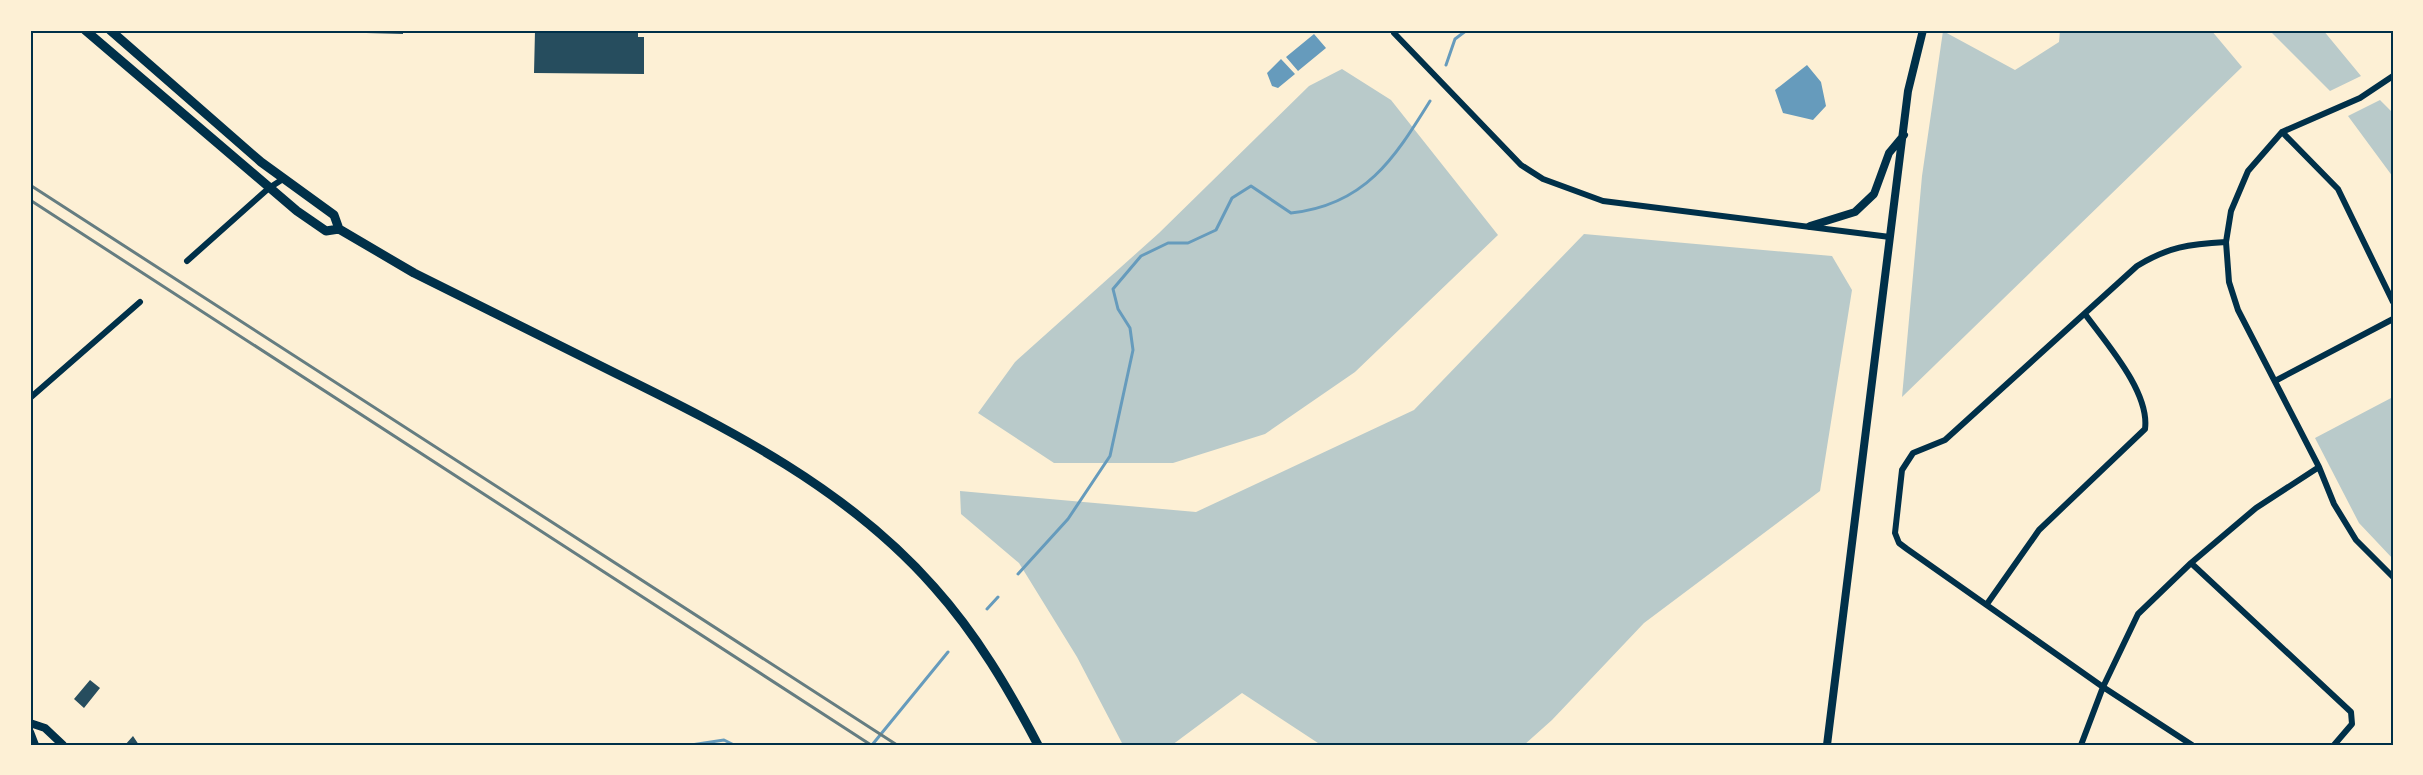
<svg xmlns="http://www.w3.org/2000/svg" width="2423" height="775" viewBox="0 0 2423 775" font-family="'Fira Sans Condensed',sans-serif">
  <rect width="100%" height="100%" fill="#fdf0d5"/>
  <path fill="#b9caca" d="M2060,30H2211L2242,67L1902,397L1922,176L1943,31L2015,70L2059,42Z
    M2269,30H2323L2361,76L2330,91Z
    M1342,69L1391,100L1498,235L1355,372L1265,434L1173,463H1054L978,413L1015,362L1159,233L1309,86Z
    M2380,100L2393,113V177L2348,116Z
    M1584,234L1832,256L1852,290L1820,491L1644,623L1552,720L1524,745H1321L1242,693L1172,745H1123L1077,657L1019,563L961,514L960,491L1196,512L1414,410Z
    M2393,397V559L2359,523L2315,438Z"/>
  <path fill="#669bbc" d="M1314,34L1326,48L1298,71L1286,57Z
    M1281,59L1295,74L1278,88L1272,86L1267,73Z
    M1807,65L1821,82L1826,106L1813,120L1783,113L1775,90Z"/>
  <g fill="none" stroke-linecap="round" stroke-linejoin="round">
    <path stroke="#669bbc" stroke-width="3" d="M1446,65L1455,39L1467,30
      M1018,574L1068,519L1110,456L1133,350L1130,328L1118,309L1113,289L1141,256L1168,243H1188L1216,230L1232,198L1251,186L1291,213C1365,205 1394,159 1430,101
      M987,609L998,597
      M459,745H477
      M691,745L724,740L734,745
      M872,745L948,652"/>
  </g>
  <path fill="#264d5e" d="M367,30H403V34L366,33Z
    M638,30V37H644V74L534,73L535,31Z
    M90,680L100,688L84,708L74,699Z
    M133,736L139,745H125Z"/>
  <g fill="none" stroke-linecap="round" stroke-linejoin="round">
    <path stroke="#003049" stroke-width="6" d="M1394,33L1521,165L1543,179L1603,201L1890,237
      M2393,76L2360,98L2282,132L2248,171L2231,211L2226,242L2229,282L2238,310L2319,467L2334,504L2356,540L2393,577
      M2282,132L2338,189L2393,302
      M187,261L269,188L283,179
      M2275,381L2393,319
      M30,398L140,302
      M2191,563L2351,712L2352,724L2334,745
      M1987,604L2039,530L2145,429C2150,392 2106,343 2085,314
      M2081,745L2103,687L2138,614L2191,563L2256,508L2319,467
      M2192,745L2103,687L1907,549L1899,543L1895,533L1902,470L1913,453L1945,440L2137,266C2168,247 2189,244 2226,242"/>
    <path stroke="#003049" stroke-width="8" d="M1810,226L1855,212L1874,194L1889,153L1904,135
      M30,723L45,728L63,745
      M30,732L35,745
      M1827,745L1908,91L1923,30"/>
    <path stroke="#003049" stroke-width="9" d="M85,30L297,211L326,231L339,229
      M110,30L261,162L334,215L339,229L414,273C481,307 549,340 617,374C731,430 848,489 934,587C977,635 1008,688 1038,745"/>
    <path stroke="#657d81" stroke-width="3" d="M30,185L897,745
      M30,200L871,745"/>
  </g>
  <rect width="2423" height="775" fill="none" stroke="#fdf0d5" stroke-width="63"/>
  <rect x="32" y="32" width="2360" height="712" fill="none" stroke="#003049" stroke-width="2"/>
</svg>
